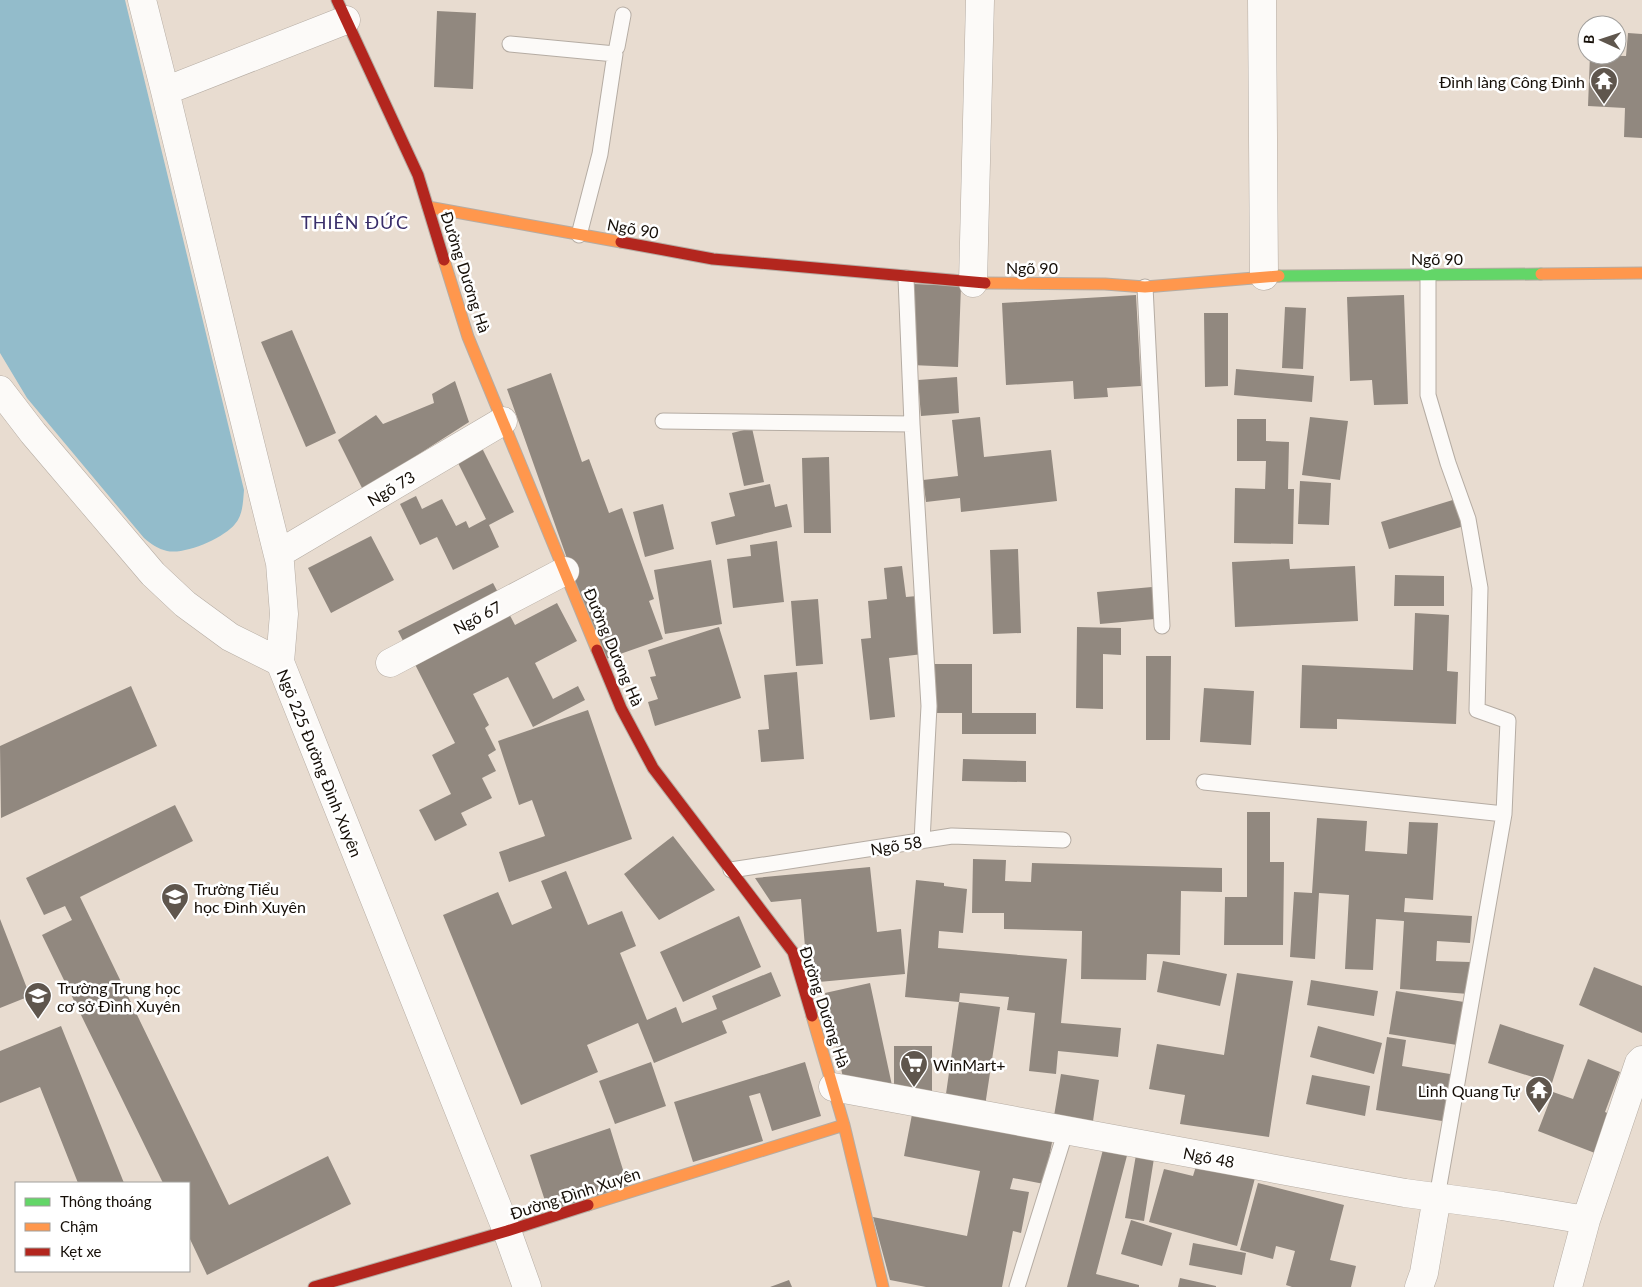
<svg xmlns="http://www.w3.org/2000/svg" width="1642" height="1287" viewBox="0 0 1642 1287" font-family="Lato,sans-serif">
  <rect width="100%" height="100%" fill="#e8dcd0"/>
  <path fill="#93bccb" d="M0,0H125L244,490C243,502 243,515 235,524C224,538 185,555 167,551C158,549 151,544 144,538L27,398L0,353Z"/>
  <path fill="#91887f" d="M437,11L476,13L473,89L434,87Z
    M1628,33L1642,34V138L1624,137L1625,108L1588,106L1590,55L1626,56Z
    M914,284L961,286L958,367L911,365Z
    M1136,295L1141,386L1107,388L1108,397L1074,399L1073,381L1006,385L1002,303Z
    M1404,295L1408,404L1374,405L1372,380L1350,381L1347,297Z
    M1285,307L1306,308L1303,369L1282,368Z
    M1204,313H1228V386L1205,387Z
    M292,330L336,433L306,447L261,342Z
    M1236,369L1314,376L1312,402L1234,395Z
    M551,373L582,462L589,459L609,513L622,508L654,599L649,601L663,639L603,660L507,389Z
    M957,377L959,413L921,416L918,380Z
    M455,381L469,422L363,490L338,440L376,415L383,424L434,403L432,394Z
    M980,417L984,457L1051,450L1057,501L961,512L960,498L926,502L923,480L958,476L952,420Z
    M1310,417L1348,421L1340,480L1302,475Z
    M1237,419H1266V441L1289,442L1288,489H1294L1293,544L1234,543L1235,488L1265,489L1266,461H1237Z
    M752,428L764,482L744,486L732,433Z
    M481,446L514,512L489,525L499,547L453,570L437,537L420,545L400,504L416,496L422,509L442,499L456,526L466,521L469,528L486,519L456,459Z
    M829,457L831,533H804L802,458Z
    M1300,481L1331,483L1329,525L1298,524Z
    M770,484L775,507L787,504L792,527L716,545L711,522L735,516L729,493Z
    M1456,499L1464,526L1389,549L1381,522Z
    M663,504L674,549L645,557L633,512Z
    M371,536L394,580L331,613L308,568Z
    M777,541L784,602L733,608L727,559L751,556L750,545Z
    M1018,549L1021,633L993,634L990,550Z
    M1289,559L1290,569L1355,566L1358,621L1235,627L1232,562Z
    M711,560L722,624L665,634L654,570Z
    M902,566L906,597L917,596L923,654L889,658L895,717L870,720L861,639L871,638L868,601L887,599L884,568Z
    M1395,575L1444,576V606H1394Z
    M493,583L515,625L557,603L577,641L535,663L553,699L578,686L585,700L533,727L508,677L473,694L489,725L485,728L496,750L488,755L496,771L482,778L492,798L461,813L467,825L435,841L419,810L451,794L432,755L455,743L398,631Z
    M1152,587L1155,619L1100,624L1097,592Z
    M818,599L823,664L796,666L791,601Z
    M1415,613L1449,615L1447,671L1458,672L1456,724L1337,719V729L1300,728L1302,665L1413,670Z
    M719,627L741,698L655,726L648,702L658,699L650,677L656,676L648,650Z
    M1077,627L1121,628V655L1103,654V709L1076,708Z
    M1146,656H1171L1170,740H1146Z
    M933,664H972V713H1036V734H962V713H933Z
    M797,672L804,759L761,762L758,730L769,729L764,675Z
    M131,686L157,746L1,818L0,746Z
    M1204,688L1254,691L1251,745L1200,742Z
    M588,710L632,839L509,882L499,852L545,836L532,800L519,805L498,741Z
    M963,759L1026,761V782L962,781Z
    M175,805L193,841L80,897L229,1205L328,1156L351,1204L207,1275L189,1237V1183H163L42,935L72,920L65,906L44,915L26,878Z
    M1247,812H1270V862H1284L1283,945H1224L1225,897H1247Z
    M1317,818L1367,821L1365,851L1407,854L1409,822L1438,823L1433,900L1405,898L1404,912L1472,916L1470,943L1437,941L1436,961L1470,962L1469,994L1400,989L1404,921L1376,919L1373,970L1345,969L1349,895L1319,893L1315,959L1290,957L1294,892L1312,893Z
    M673,836L715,890L659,920L624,874Z
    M973,859L1006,860L1005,881L1031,882L1032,863L1222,868V892L1181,891L1180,955L1147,954L1146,980L1081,979L1082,931L1004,929V913H972Z
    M870,867L877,932L901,929L905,974L808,983L801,899L771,902L755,878Z
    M566,871L588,925L622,911L636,946L620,953L647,1020L676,1007L682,1023L717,1009L712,996L771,972L781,996L722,1021L727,1033L654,1063L638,1023L587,1045L598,1072L521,1105L443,915L498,892L512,925L552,908L541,881Z
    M916,880L944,883V886L967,889L963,933L939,931L938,948L1067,959L1061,1023L1121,1028L1118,1057L1058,1051L1056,1074L1029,1071L1035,1013L1007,1010L1009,997L960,993L959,1002L905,997Z
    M739,916L761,967L683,1002L660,952Z
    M0,919L30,996L0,1008Z
    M1163,961L1227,974L1220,1006L1157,992Z
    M1594,967L1642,986V1033L1579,1005Z
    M1237,973L1293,981L1269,1137L1180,1124L1185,1095L1149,1089L1157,1044L1224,1055Z
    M1311,980L1378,991L1374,1016L1307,1005Z
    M870,983L893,1090L845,1087L825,993Z
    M1396,991L1464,1002L1457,1045L1389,1034Z
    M959,1002L1000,1007L985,1106L945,1101Z
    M1500,1024L1564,1045L1552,1083L1488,1063Z
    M61,1026L124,1183H78L40,1087L0,1103V1051Z
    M1318,1026L1382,1043L1374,1074L1310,1057Z
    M1387,1037L1406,1040L1402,1066L1456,1075L1448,1122L1376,1110Z
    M894,1046H932V1092H894Z
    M1588,1059L1620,1072L1605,1112L1615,1116L1600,1155L1538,1131L1553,1092L1573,1099Z
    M651,1062L666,1106L615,1124L599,1081Z
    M805,1062L821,1116L772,1131L760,1093L749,1096L763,1141L693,1162L674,1102Z
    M1061,1074L1099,1080L1092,1128L1053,1122Z
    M1312,1075L1370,1086L1365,1116L1306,1104Z
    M914,1104L1054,1132L1044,1184L1013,1178L1010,1189L1029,1192L1021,1233L1013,1231L1002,1287H926L890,1280L873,1217L967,1236L980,1171L904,1156Z
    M610,1128L628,1186L549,1213L530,1155Z
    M1105,1142L1129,1148L1096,1274L1139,1285V1287H1067Z
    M1137,1149L1155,1152L1144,1221L1125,1218Z
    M1197,1163L1255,1178L1237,1246L1149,1222L1164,1169L1193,1176Z
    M1258,1183L1344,1205L1330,1260L1356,1266L1351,1287H1292L1286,1285L1295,1251L1276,1246L1273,1259L1240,1250Z
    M1131,1220L1172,1233L1162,1266L1121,1254Z
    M1193,1243L1246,1253L1242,1275L1189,1265Z
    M1180,1278L1216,1286V1287H1178Z
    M789,1280L792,1287H770Z"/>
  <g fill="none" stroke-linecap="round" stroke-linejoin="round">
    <defs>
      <path id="lane" d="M510,44L615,54L600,154L579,235
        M617,47L623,15
        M1428,274V395L1448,463L1468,519L1480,588L1477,710L1508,721L1504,814L1437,1197
        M906,278L912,424L929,706L922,841
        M1145,287L1162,626
        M663,421L912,424
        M1204,782L1504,814
        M731,870L952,836L1063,840
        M1017,1287L1066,1130"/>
      <path id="street" d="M142,0L165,91L230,362L280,563L284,614L280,662
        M1262,0L1264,276
        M165,91L346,20
        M973,283L980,0
        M0,390L33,433L153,574L185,604L230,637L280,662L507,1231L527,1287
        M278,554L503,421
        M390,663L565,571
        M833,1087L1405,1193L1502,1206L1586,1220
        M1419,1287L1424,1273L1437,1197
        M1568,1287L1586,1220L1639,1063L1642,1060"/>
      <path id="fast" d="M1279,276L1541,274"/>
      <path id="slow" d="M428,207L621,242
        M444,260L468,337L597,650
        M1541,274L1642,273
        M985,283L1105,284L1145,287L1279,276
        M812,1016L844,1125L883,1287
        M588,1205L844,1125"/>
      <path id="jam" d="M337,0L418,175L444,260
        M621,242L713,259L985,283
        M597,650L621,708L653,768L793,952L812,1016
        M314,1287L507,1231L588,1205"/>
    </defs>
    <use href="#lane" stroke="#b5aca3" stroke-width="17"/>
    <use href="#street" stroke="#b5aca3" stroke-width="29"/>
    <use href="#fast" stroke="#b5aca3" stroke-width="13"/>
    <use href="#slow" stroke="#b5aca3" stroke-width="13"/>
    <use href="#jam" stroke="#b5aca3" stroke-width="13"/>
    <use href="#lane" stroke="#fcfaf8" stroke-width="15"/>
    <use href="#street" stroke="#fcfaf8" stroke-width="28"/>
    <use href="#fast" stroke="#63d668" stroke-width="11"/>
    <use href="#slow" stroke="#ff974d" stroke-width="11"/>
    <use href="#jam" stroke="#b3261e" stroke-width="11"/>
  </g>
  <defs>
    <symbol id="temple-pin" viewBox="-11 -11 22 30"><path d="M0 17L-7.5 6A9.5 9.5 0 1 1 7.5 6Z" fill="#5f564d" stroke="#fff"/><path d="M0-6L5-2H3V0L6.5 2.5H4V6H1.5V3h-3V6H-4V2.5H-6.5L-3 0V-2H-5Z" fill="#fff"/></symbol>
    <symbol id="school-pin" viewBox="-11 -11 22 30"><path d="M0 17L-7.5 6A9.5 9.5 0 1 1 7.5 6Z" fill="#5f564d" stroke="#fff"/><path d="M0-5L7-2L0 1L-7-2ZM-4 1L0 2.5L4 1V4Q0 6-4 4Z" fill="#fff"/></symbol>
    <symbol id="supermarket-pin" viewBox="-11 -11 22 30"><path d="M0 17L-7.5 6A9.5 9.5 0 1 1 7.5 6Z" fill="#5f564d" stroke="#fff"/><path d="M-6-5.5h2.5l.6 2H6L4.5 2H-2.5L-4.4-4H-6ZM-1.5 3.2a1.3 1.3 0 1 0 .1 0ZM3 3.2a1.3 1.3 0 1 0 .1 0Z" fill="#fff"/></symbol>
  </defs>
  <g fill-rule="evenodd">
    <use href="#temple-pin" x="1588" y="65" width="32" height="43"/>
    <use href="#school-pin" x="159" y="881" width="32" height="43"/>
    <use href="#school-pin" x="22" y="980" width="32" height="43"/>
    <use href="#supermarket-pin" x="898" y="1048" width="32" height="43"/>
    <use href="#temple-pin" x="1523" y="1074" width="32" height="43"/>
  </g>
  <g text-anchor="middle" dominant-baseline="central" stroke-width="5" stroke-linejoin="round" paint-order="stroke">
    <g font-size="16" fill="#150e07" stroke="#fff" text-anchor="start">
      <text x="1585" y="81" text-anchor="end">Đình làng Công Đình</text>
      <text x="194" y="888">Trường Tiểu<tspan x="194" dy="18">học Đình Xuyên</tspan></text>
      <text x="57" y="987">Trường Trung học<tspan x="57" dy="18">cơ sở Đình Xuyên</tspan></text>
      <text x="933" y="1064">WinMart+</text>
      <text x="1520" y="1090" text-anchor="end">Linh Quang Tự</text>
    </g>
    <g font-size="16" fill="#150e07" stroke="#fff">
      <text transform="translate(633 228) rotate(10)">Ngõ 90</text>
      <text x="1437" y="258">Ngõ 90</text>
      <text x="1032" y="267">Ngõ 90</text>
      <text transform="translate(466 272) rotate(72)">Đường Dương Hà</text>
      <text transform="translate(391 488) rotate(-31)">Ngõ 73</text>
      <text transform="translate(477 617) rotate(-28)">Ngõ 67</text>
      <text transform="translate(614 647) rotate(67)">Đường Dương Hà</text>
      <text transform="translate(320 763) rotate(68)">Ngõ 225 Đường Đình Xuyên</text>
      <text transform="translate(896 845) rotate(-9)">Ngõ 58</text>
      <text transform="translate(825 1007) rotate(72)">Đường Dương Hà</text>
      <text transform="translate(1209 1157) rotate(11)">Ngõ 48</text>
      <text transform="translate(575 1193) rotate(-18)">Đường Đình Xuyên</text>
    </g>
    <g font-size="18" letter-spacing="1" fill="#392e6a" stroke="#fff">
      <text x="355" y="222">THIÊN ĐỨC</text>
    </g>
  </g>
  <rect x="15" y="1182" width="175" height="90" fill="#ffffff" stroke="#a19f9c"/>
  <rect x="25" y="1198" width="25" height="8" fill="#63d668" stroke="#a19f9c"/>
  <text x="60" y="1207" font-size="15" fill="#150e07">Thông thoáng</text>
  <rect x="25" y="1223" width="25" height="8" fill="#ff974d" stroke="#a19f9c"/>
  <text x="60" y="1232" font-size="15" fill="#150e07">Chậm</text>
  <rect x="25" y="1248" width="25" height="8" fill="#b3261e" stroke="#a19f9c"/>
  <text x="60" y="1257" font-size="15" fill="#150e07">Kẹt xe</text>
  <g transform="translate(1602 40) rotate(273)"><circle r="24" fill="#ffffff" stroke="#a19f9c"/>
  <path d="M0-4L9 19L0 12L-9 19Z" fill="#5f564d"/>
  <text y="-8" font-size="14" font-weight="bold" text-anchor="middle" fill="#150e07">B</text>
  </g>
</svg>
